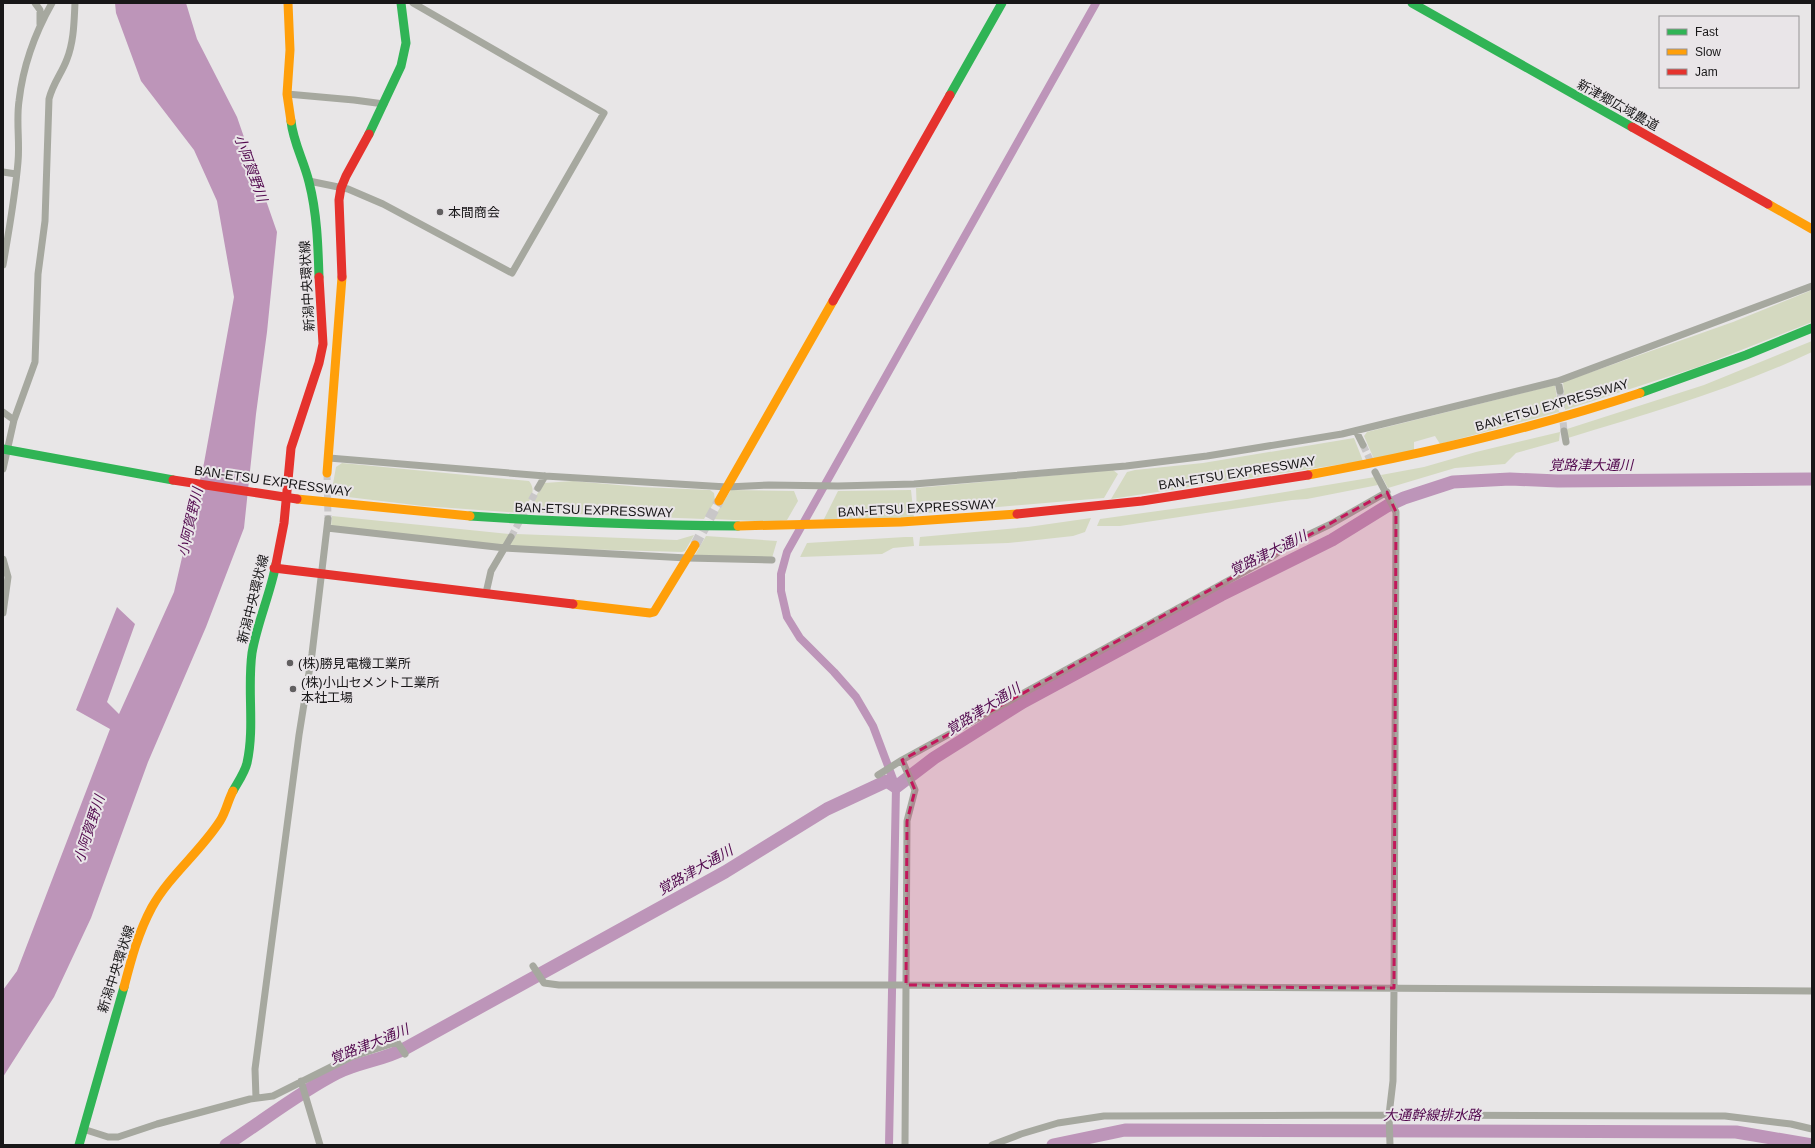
<svg xmlns="http://www.w3.org/2000/svg" width="1815" height="1148" viewBox="0 0 1815 1148" font-family="Helvetica,'Noto Sans JP',sans-serif">
  <rect width="100%" height="100%" fill="#e8e6e7"/>
  <path fill="#d4d9c0" d="M1812,290V322L1698,367L1565,410L1563,382L1733,322Z
    M1812,341V352C1734,389 1650,413 1568,438L1567,429L1704,385Z
    M1555,385L1559,412L1440,444L1435,436L1414,442V450L1374,459L1364,436L1367,432Z
    M1560,432L1559,441L1516,453L1505,464L1455,468L1388,488L1381,475L1424,467L1476,452Z
    M1354,438L1363,461L1111,499L1127,472L1135,470L1203,463Z
    M342,463L529,481C538,492 528,502 522,513L423,506L331,495L336,467Z
    M1113,470L1118,474L1104,498L917,514L916,488Z
    M1375,477L1378,485L1307,499L1292,500L1120,526H1097L1100,519L1230,501Z
    M573,481L641,487L710,490L714,493L715,501L704,519L526,512L544,483Z
    M731,490L794,491L798,501L787,520L774,522L713,519Z
    M911,490L914,518L823,521L838,491Z
    M332,516L509,534L502,547L331,526Z
    M1091,518L1085,532L1073,536L1008,543L919,546L920,537L1028,527Z
    M516,534L677,540L694,535L685,551L682,552L507,547Z
    M706,536L777,541L772,558L695,555Z
    M905,537H913L914,546L893,548L882,554L800,557L807,543Z"/>
  <path fill="#bd95b9" d="M115,3H186L197,39L237,117L277,232L267,332L256,414L244,528L206,627L148,762L91,918L54,997L3,1077V990L17,971L110,729L76,710L117,607L135,624L107,702L119,714L174,592L204,463L234,297L217,201L194,150L141,81L116,13Z"/>
  <g fill="none" stroke-linecap="round" stroke-linejoin="round">
    <path stroke="#bd95b9" stroke-width="8" d="M889,1145L896,787L873,726L856,697L834,672L800,638L787,617L781,591V574L787,552L1096,3"/>
    <path stroke="#bd95b9" stroke-width="13" d="M226,1145C263,1121 298,1093 337,1073C359,1062 384,1060 406,1048L725,872L827,809L887,781L896,787L934,758L1023,702L1221,595L1332,540L1387,506L1404,498L1453,482L1510,479L1558,481L1812,479
      M1053,1145L1125,1130L1736,1132L1812,1145"/>
    <path stroke="#c9c7c8" stroke-width="7" stroke-dasharray="7 3.5" stroke-linecap="butt" d="M1560,391L1564,431
      M1363,445L1372,464
      M327,473L328,519
      M511,537L538,488"/>
    <path stroke="#c9c7c8" stroke-width="10" stroke-dasharray="10 5" stroke-linecap="butt" d="M695,545L719,501"/>
    <path stroke="#a6a89f" stroke-width="7" d="M35,3L40,10V24
      M287,94L354,100L384,104
      M3,172L16,174
      M309,181L348,189L383,204L512,273L604,113L413,3
      M3,265C9,231 15,197 18,162C20,142 16,121 19,101C23,66 35,33 52,3
      M1558,381L1560,391
      M3,412L14,420
      M1356,431L1363,445
      M1564,431L1566,442
      M329,458L545,476L727,487L769,485L838,486L914,484L1126,466L1207,456L1342,434L1558,381L1812,286
      M3,469L14,420L35,362L38,274L45,221L49,99C53,83 62,73 67,59C74,41 74,22 75,3
      M1375,472L1396,512L1394,988L1393,1081L1389,1115L1390,1145
      M538,488L545,476
      M327,528L505,548L687,558L772,560
      M3,559L8,577L3,613
      M486,593L491,571L511,537
      M902,760L915,790L907,821L905,1145
      M878,775L902,760L1273,556L1291,543L1331,524L1387,492
      M533,966L544,983L559,985H906L1812,991
      M301,1081L320,1145
      M256,1098L255,1069L299,735L312,654L328,519
      M83,1129L108,1137H118L157,1124L250,1099L273,1096L351,1057L397,1042L405,1054
      M992,1145L1021,1134L1058,1123L1104,1116L1389,1115L1725,1116L1791,1124L1812,1129"/>
    <path stroke="#30b455" stroke-width="9" d="M1412,3L1632,127
      M950,95L1002,3
      M291,121C293,142 304,161 309,182C317,213 318,245 319,277
      M369,134L401,66L406,43L401,3
      M1640,393L1746,355L1812,328
      M470,516C559,522 648,525 738,526
      M233,791C238,782 245,772 247,763C255,727 247,689 252,653C257,623 270,595 276,564
      M79,1145L124,987"/>
    <path stroke="#ff9f0a" stroke-width="9" d="M288,3L290,50L287,94L291,121
      M1768,204L1812,229
      M327,473L342,277
      M1308,475C1420,455 1531,429 1640,393
      M297,499L470,516
      M719,501L833,301
      M738,526L901,522L1017,514
      M573,604L650,613L654,612L695,545
      M124,987C131,960 138,933 152,907C170,875 200,852 220,821C226,812 228,800 233,791"/>
    <path stroke="#e5322d" stroke-width="9" d="M1632,127L1768,204
      M342,277L339,200L341,188L346,176L369,134
      M833,301L950,95
      M1017,514L1142,501L1308,475
      M276,564L284,523L291,448L319,363L323,344L319,277
      M274,568L573,604"/>
    <path stroke="#30b455" stroke-width="9" d="M3,449L173,480"/>
    <path stroke="#e5322d" stroke-width="9" d="M173,480L297,499"/>
  </g>
  <path fill="#c2185b" fill-opacity="0.2" stroke="#c2185b" stroke-width="3" stroke-dasharray="8 5" stroke-linejoin="round" d="M1387,492L1396,512L1394,988L906,985L907,821L915,790L902,760Z"/>
  <g fill="#615f60" stroke="#e9e5e8" stroke-width="1.5">
    <circle cx="440" cy="212" r="4"/>
    <circle cx="290" cy="663" r="4"/>
    <circle cx="293" cy="689" r="4"/>
  </g>
  <g text-anchor="middle" dominant-baseline="central" stroke-width="4" stroke-linejoin="round" paint-order="stroke">
    <g font-size="13" fill="#181718" stroke="#e9e5e8">
      <text transform="translate(1618 105) rotate(29)">新津郷広域農道</text>
      <text transform="translate(307 286) rotate(-93)">新潟中央環状線</text>
      <text transform="translate(1552 405) rotate(-16)">BAN-ETSU EXPRESSWAY</text>
      <text transform="translate(1237 473) rotate(-9)">BAN-ETSU EXPRESSWAY</text>
      <text transform="translate(273 481) rotate(8)">BAN-ETSU EXPRESSWAY</text>
      <text transform="translate(917 508) rotate(-3)">BAN-ETSU EXPRESSWAY</text>
      <text transform="translate(594 510) rotate(2)">BAN-ETSU EXPRESSWAY</text>
      <text transform="translate(253 599) rotate(-76)">新潟中央環状線</text>
      <text transform="translate(116 969) rotate(-72)">新潟中央環状線</text>
    </g>
    <g font-size="13" fill="#181718" stroke="#e9e5e8" text-anchor="start">
      <text x="448" y="212">本間商会</text>
      <text x="298" y="663">(株)勝見電機工業所</text>
      <text x="301" y="682">(株)小山セメント工業所<tspan x="301" dy="15">本社工場</tspan></text>
    </g>
    <g font-size="14" font-style="italic" fill="#52094e" stroke="#e9e5e8">
      <text transform="translate(251 168) rotate(70)">小阿賀野川</text>
      <text x="1591" y="465">覚路津大通川</text>
      <text transform="translate(190 522) rotate(-77)">小阿賀野川</text>
      <text transform="translate(1268 553) rotate(-26)">覚路津大通川</text>
      <text transform="translate(983 709) rotate(-32)">覚路津大通川</text>
      <text transform="translate(89 829) rotate(-72)">小阿賀野川</text>
      <text transform="translate(695 870) rotate(-30)">覚路津大通川</text>
      <text transform="translate(369 1044) rotate(-22)">覚路津大通川</text>
      <text x="1432" y="1115">大通幹線排水路</text>
    </g>
  </g>
  <rect width="1815" height="1148" fill="none" stroke="#181718" stroke-width="8"/>
  <rect x="1659" y="16" width="140" height="72" fill="#e9e5e8" stroke="#959395"/>
  <rect x="1667" y="29" width="20" height="6" fill="#30b455" stroke="#959395"/>
  <text x="1695" y="36" font-size="12" fill="#181718">Fast</text>
  <rect x="1667" y="49" width="20" height="6" fill="#ff9f0a" stroke="#959395"/>
  <text x="1695" y="56" font-size="12" fill="#181718">Slow</text>
  <rect x="1667" y="69" width="20" height="6" fill="#e5322d" stroke="#959395"/>
  <text x="1695" y="76" font-size="12" fill="#181718">Jam</text>
</svg>
